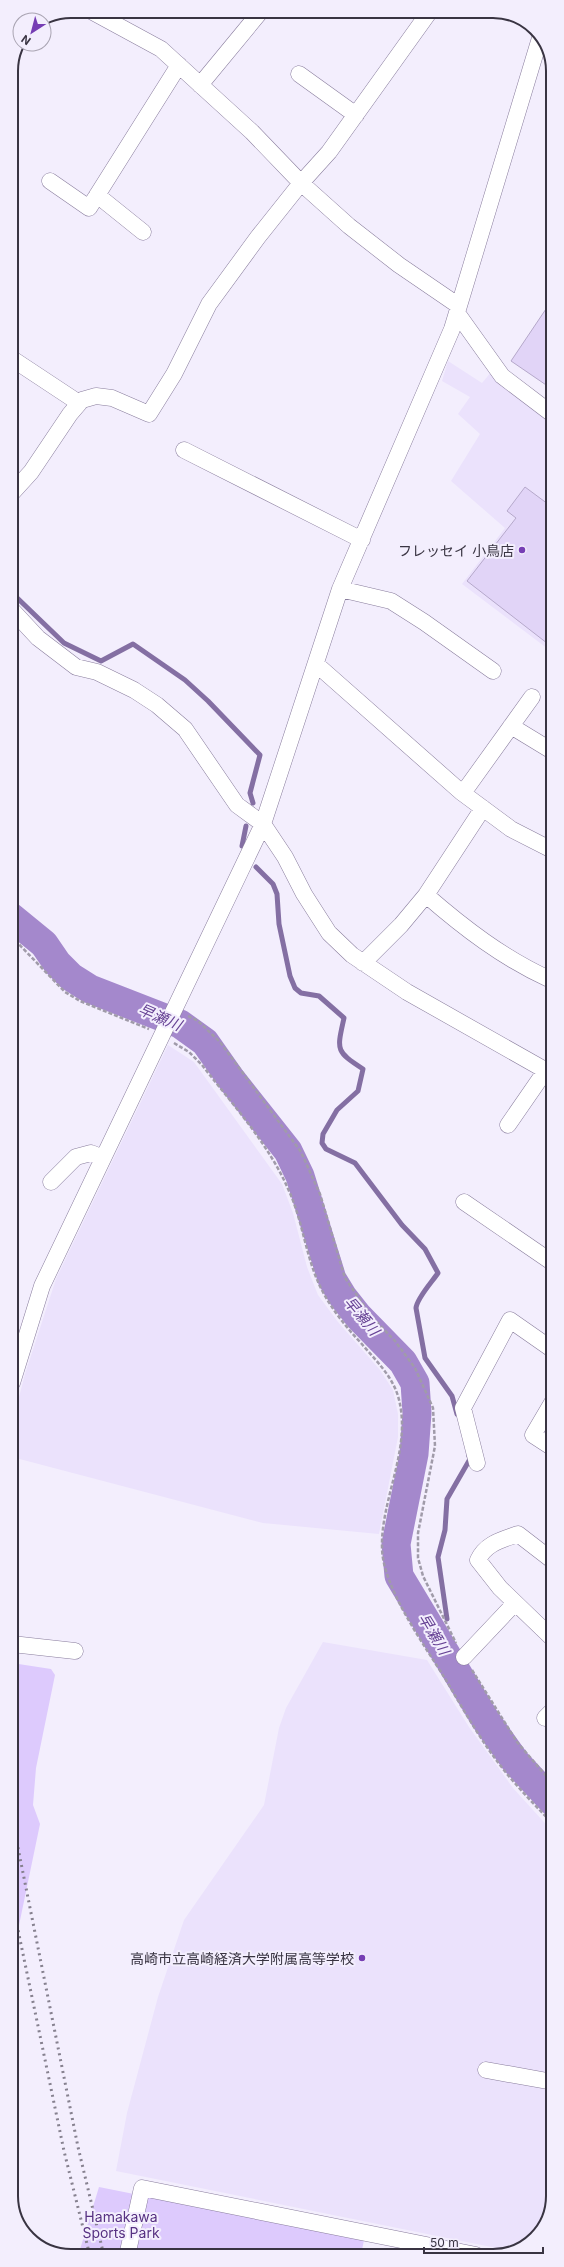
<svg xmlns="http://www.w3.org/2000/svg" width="564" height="2267" viewBox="0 0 564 2267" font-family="Inter,'Noto Sans JP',sans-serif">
  <rect width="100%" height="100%" fill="#f3eefd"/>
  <path fill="#ebe2fc" d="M448,361L482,383L492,371L552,421V652L462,584L505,528L451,481L480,434L458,414L470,397L442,381Z
    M168,1045L194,1062L282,1184L293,1213L307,1267L318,1295L338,1322L380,1370L393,1390L398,1414V1437L379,1534L263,1523L12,1457V1424L25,1374L56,1279Z
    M323,1642L427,1660L469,1727L513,1788L553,1832V2196L538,2235L511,2251L116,2171L127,2113L158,1997L184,1920L264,1805L279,1728L286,1708Z"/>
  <path fill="#ddcafd" d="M12,1663L51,1669L55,1675L36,1768L33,1805L40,1824L12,1959Z
    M12,1983L15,2014L12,2039Z
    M99,2187L364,2240L361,2255L78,2256Z"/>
  <path fill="#a488cc" stroke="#846fa3" d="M11,902L28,914L14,926L11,924Z"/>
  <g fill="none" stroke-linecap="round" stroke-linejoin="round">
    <path stroke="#846fa3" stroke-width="5" d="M11,592L64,643L101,661L133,644L185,680L208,701L260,755L250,793L253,803
      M242,846L246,826
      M256,867L273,884L277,894L279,924L290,976L295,988L301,993L319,996L344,1018C337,1050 335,1051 363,1069L358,1091L337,1110L323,1134L322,1143L326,1149L355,1163L402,1225L425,1249L438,1273C432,1282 417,1298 416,1308L425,1358L452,1396L457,1414
      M447,1619L438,1557L445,1530L447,1499L470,1459L469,1456
      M437,1640L445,1634"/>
    <path stroke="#a488cc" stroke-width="29" d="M11,917L44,944L57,963L71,977L90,989L180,1024L205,1042L231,1079L288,1151L300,1176L332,1279L343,1297L358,1316L403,1362L415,1383L417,1413L414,1454L396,1544L399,1576L485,1719L515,1761L553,1802"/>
  </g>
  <path fill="#e1d4f7" stroke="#b5a8ca" d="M552,300V389L511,361Z
    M525,487L552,507V647L467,581L516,518L507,511Z"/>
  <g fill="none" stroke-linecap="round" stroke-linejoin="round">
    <defs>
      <path id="minor" d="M91,11L161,49L252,132L301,183L349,226L399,265L459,306
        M299,74L356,115
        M200,85L261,11
        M50,181L89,208L179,65
        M97,195L143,232
        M457,313L502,376L552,414
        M11,358L79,403
        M184,450L362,540
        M11,494L31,472L70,414L82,400L96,396L112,398L149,414L174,374L209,304L258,237L301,183L329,152L430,11
        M340,589L391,601L424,622L493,671
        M11,609L38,638L76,667L97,672L134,690L157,705L185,729L237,805L263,824L285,857L304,894L329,933L352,955L407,992L552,1074
        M316,664L461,792L511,829L552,850
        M511,726L552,751
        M463,793L532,697
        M426,895C464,928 503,958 549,979
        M363,963L401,925L426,895L483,808
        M508,1125L546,1070
        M51,1182L76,1157L91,1153L103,1158
        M464,1202L553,1263
        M12,1383L42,1286L263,824L340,589L452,329L540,38
        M553,1401L533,1435L553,1448
        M477,1463L463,1408L510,1320L553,1350
        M553,1561L518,1534C502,1540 486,1543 478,1560L500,1588L553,1639
        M12,1644L75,1651
        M464,1657L515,1603
        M545,1718L553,1710
        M486,2070L553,2082
        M127,2256L142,2188L476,2255"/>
    </defs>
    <use href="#minor" stroke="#897d9d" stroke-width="17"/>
    <path stroke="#a09ba9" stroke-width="2.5" stroke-dasharray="4 2" stroke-linecap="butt" d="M11,936L65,992L80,1001L149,1029
      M188,1016L198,1021L220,1042L301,1152L320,1194L345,1278L372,1317L395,1341L415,1368L433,1408L435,1446L418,1533V1558L423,1576L456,1643
      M174,1043L189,1052L202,1065C233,1105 269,1144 289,1191C304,1224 306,1262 324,1294C334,1312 347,1328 361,1343C375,1360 391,1374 398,1396C413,1447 381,1497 382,1547C382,1587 425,1646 446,1680C463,1709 480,1739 500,1765C516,1786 535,1805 553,1824
      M472,1670L517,1742L553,1784"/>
    <use href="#minor" stroke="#fff" stroke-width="16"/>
    <path stroke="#86818f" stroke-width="3" stroke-dasharray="2 4" stroke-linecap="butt" d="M12,1818L78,2147L104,2256
      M12,1901L64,2151L90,2256"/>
  </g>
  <g fill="#763eb4" stroke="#f3eefd" stroke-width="1.5">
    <circle cx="522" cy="550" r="4"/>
    <circle cx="362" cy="1958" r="4"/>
  </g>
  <g text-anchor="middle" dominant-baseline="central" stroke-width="4" stroke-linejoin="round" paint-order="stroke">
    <g font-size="14" fill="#393442" stroke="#f3eefd" text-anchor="end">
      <text x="514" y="550">フレッセイ 小鳥店</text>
      <text x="354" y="1958">高崎市立高崎経済大学附属高等学校</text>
    </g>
    <g font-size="14" fill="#573182" stroke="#f3eefd">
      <text x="121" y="2216">Hamakawa<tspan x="121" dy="16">Sports Park</tspan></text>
    </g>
    <g font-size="15" font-style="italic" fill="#664294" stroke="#f3eefd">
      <text transform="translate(160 1017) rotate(23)">早瀬川</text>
      <text transform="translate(362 1316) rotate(50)">早瀬川</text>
      <text transform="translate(434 1634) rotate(59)">早瀬川</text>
    </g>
  </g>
  <path d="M0 0H564V2267H0ZM71 18H493A53 53 0 0 1 546 71V2196A53 53 0 0 1 493 2249H71A53 53 0 0 1 18 2196V71A53 53 0 0 1 71 18Z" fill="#f3eefd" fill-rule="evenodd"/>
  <path fill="none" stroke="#393442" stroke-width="2" d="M71 18H493A53 53 0 0 1 546 71V2196A53 53 0 0 1 493 2249H71A53 53 0 0 1 18 2196V71A53 53 0 0 1 71 18Z"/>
  <g transform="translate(32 32) rotate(216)"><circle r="19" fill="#f3eefd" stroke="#a9a4b2"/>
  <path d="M0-3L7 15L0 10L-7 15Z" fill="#763eb4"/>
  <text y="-6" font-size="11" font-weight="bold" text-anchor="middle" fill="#393442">N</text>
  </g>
  <path d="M424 2247v6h119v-6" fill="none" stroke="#393442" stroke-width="2"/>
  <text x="430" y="2247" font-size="12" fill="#393442" stroke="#f3eefd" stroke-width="3" paint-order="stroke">50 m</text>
</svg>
